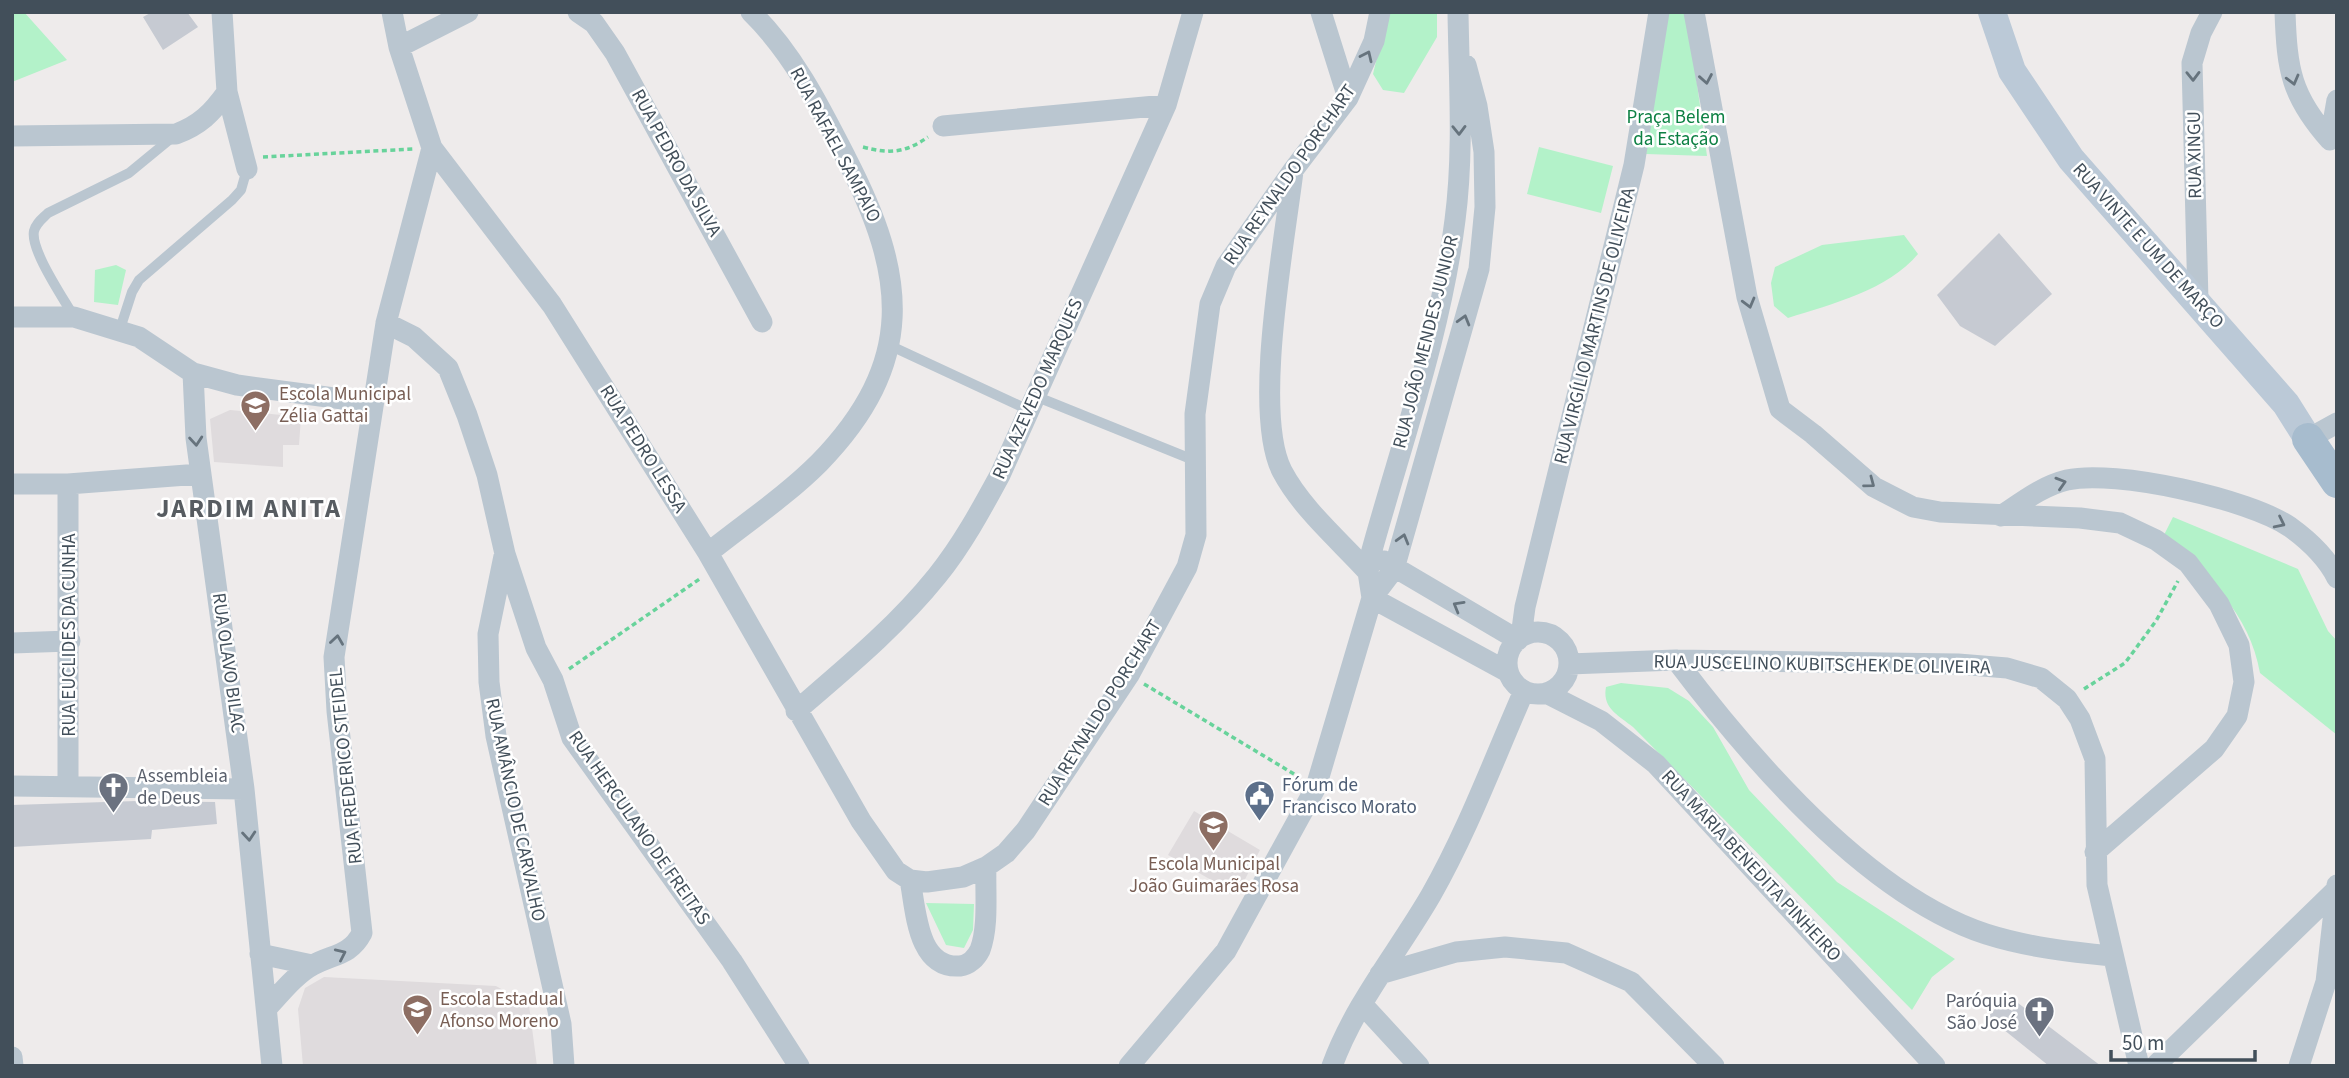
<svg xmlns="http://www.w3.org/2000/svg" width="2349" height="1078" viewBox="0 0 2349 1078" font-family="'Source Sans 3',sans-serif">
  <rect width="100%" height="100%" fill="#eeebeb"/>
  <path fill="#dfdbdd" d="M230,410L301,417L299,445H283V467L214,462L210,419Z
    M1194,811L1260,850L1237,895L1168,855Z
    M324,977L496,986L529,1005L537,1066H303L298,1009L305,988Z"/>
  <path fill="#b3f2c9" d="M12,12H24L67,60L12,82Z
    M1388,12H1437V37L1404,93L1383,90L1373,74Z
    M1664,12H1687L1707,156L1646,154Z
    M1539,147L1613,166L1601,213L1527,194Z
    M1904,235L1918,254C1888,290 1832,304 1788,318L1774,306L1771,283L1775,267L1822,245Z
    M116,265L126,270L118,305L94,302L95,270Z
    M2173,517L2298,569L2328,631L2337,641V735L2260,673C2250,614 2207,574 2164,535Z
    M1621,683L1668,688L1689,701L1713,727L1749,790L1837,882L1955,959L1932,977L1912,1010L1633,727C1618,715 1602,708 1606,687Z
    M926,903L974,904L973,930L964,948L946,945Z"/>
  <path fill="#c6cad2" d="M152,12H187L198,27L163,50L143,17Z
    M1999,233L2052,294L1995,346L1960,326L1937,295Z
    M137,801L215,802L217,824L152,830L151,839L12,847V805Z
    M2001,1002L2012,1011L2018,1003L2101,1066H2049L1988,1017Z"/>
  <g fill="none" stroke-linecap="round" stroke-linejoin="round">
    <path stroke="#68d39b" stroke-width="3.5" stroke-dasharray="5 3.5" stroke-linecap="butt" d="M863,147C890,154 905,153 928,137
      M263,157L413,149
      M569,669L701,578
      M1144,684L1299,777
      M2084,689L2125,663L2156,621L2178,581"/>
    <path stroke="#bac6d0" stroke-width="10" d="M74,317C64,299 30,250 34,231C36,223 42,219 48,213L129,173L174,136
      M120,329L132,292L139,280L232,200L241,190L247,169
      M891,346L1029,410
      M1035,396L1196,461"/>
    <path stroke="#bac6d0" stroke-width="21" d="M222,12L227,92L247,169
      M392,12L399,47L432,148L552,305L708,553L861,821L896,871L910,880L927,882L963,877L986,867L1006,853L1026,830L1129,675L1187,567L1196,535L1195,414L1210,304L1226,266L1294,169L1348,98L1374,41L1380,12
      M578,12L594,23L615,53L762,322
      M1321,12L1348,98
      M1694,12L1747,297L1780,409L1813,434L1874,487L1913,507L1940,512L2080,518L2120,523L2156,540L2188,563L2219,604L2239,645L2244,682L2237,716L2214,749L2095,852
      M2285,12C2287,70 2291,96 2330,140
      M399,47L468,12
      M943,126L1166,105
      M12,136L176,134C200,125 212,113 227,92
      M2330,140L2337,100
      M1293,171C1285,240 1252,412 1282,471C1302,509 1339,540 1368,572
      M2198,301L2192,63L2201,33L2212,12
      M12,317H74L139,337L193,373L237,385L372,403
      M386,323L414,337L448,368L467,415L487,475L505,554L536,648L553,680L572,738L732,961L799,1066
      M193,373L196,438L244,789L272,1066
      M2308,439L2337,423
      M12,484H68L200,474
      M68,484V787
      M2001,516C2022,502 2042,486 2067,480C2115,469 2249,499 2290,527C2308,540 2327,558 2337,578
      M708,553C744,524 786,496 819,463C917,362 907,276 846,158C820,107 793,53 751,12
      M504,556L488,634L489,682L496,736L561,1024L564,1066
      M1384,561L1518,640
      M1372,598L1394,569L1479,269L1485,207L1484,152L1477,106L1466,65
      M1372,598L1508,672
      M1507 663a31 31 0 1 1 62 0a31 31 0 1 1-62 0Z
      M1521,637L1525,607L1634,165L1659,12
      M12,643L70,641
      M1676,660C1750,758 1867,895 1986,934C2027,947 2070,952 2112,956
      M1569,664L1676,660L1958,664L2007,668L2041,678L2067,699L2080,719L2095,759L2097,885L2139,1066
      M1546,693L1601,721L1656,764L1935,1066
      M796,711C846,668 896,627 937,576C962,545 981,510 1000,475L1166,105L1193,12
      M12,786L244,789
      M910,880C916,910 917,969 960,966C969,965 976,958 980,950C989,926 985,892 986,867
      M260,954L312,965
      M1380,974L1456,952L1505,947L1566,953L1631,982L1714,1066
      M1362,1004L1419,1066
      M268,1007C281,993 296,974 313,965C333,954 350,956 362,933L337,711L334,657L386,323L432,148
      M12,1057L13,1066
      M1129,1066L1226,951L1316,787L1372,598L1368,572L1372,550C1402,442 1441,332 1455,220C1464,152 1459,81 1458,12
      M1332,1066C1355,1003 1398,952 1431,895C1468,830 1494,759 1524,691
      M2155,1066L2335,891
      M2299,1066L2326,982L2337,885"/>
    <path stroke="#bbc9d7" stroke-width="28" d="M1992,12L2012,71L2071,159L2286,404L2308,439"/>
    <path stroke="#a7bcce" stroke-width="32" d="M2308,439L2337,482"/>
  </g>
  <defs><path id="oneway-chevron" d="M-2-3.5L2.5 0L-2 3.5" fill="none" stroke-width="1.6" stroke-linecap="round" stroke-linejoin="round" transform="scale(1.75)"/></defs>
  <g stroke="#66737d">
    <use href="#oneway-chevron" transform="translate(1367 56) rotate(-65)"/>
    <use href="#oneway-chevron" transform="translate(2193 76) rotate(89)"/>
    <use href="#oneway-chevron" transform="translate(1706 79) rotate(80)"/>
    <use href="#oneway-chevron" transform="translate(2293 80) rotate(75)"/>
    <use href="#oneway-chevron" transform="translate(1459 130) rotate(89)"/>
    <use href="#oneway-chevron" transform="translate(1749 303) rotate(75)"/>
    <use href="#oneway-chevron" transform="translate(1464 320) rotate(-74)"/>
    <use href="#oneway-chevron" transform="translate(196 441) rotate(85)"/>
    <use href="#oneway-chevron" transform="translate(1870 483) rotate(37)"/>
    <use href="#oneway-chevron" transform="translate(2061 483) rotate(-17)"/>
    <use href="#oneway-chevron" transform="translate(2280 523) rotate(26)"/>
    <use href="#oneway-chevron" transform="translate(1403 539) rotate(-74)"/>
    <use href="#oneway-chevron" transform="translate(1458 606) rotate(-150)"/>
    <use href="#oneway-chevron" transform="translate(337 640) rotate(-82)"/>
    <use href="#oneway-chevron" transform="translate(249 836) rotate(85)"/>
    <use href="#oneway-chevron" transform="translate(341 954) rotate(-25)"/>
  </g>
  <defs>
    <symbol id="school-pin" viewBox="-11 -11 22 30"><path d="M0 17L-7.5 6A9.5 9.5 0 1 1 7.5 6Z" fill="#8d6e63" stroke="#fff"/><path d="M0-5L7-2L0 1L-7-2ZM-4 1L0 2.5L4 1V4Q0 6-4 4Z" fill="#fff"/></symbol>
    <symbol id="church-pin" viewBox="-11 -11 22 30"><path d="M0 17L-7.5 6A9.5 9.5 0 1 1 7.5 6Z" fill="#6b7280" stroke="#fff"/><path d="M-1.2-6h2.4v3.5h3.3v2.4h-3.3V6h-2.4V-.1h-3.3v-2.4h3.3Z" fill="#fff"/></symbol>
    <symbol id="civic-pin" viewBox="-11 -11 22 30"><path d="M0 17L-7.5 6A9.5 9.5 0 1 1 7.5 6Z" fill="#5c6f8a" stroke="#fff"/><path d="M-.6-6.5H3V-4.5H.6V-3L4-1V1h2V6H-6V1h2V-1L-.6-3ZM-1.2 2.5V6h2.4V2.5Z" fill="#fff"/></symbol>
  </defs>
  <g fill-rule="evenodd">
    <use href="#school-pin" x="238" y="388" width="35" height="47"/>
    <use href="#church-pin" x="96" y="770" width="35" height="47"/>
    <use href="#civic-pin" x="1242" y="778" width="35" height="47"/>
    <use href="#school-pin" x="1196" y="808" width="35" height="47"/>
    <use href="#school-pin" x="400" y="992" width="35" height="47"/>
    <use href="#church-pin" x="2022" y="994" width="35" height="47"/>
  </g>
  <g text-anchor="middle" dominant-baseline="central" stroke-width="5" stroke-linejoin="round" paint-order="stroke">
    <g font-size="19" fill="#0d8043" stroke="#fff">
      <text x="1676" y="117">Praça Belem<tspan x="1676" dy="22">da Estação</tspan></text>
    </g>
    <g font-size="19" fill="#424f5a" stroke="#fff">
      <text transform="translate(835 145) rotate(62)">RUA RAFAEL SAMPAIO</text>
      <text transform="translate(2195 155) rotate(-91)">RUA XINGU</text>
      <text transform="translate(676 163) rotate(61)">RUA PEDRO DA SILVA</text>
      <text transform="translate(1290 175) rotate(-55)">RUA REYNALDO PORCHART</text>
      <text transform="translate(2148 246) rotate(48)">RUA VINTE E UM DE MARÇO</text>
      <text transform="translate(1595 326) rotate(-76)">RUA VIRGÍLIO MARTINS DE OLIVEIRA</text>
      <text transform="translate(1426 342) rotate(-76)">RUA JOÃO MENDES JUNIOR</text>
      <text transform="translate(1038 389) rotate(-66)">RUA AZEVEDO MARQUES</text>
      <text transform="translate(643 449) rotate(58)">RUA PEDRO LESSA</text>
      <text transform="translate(69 635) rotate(-90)">RUA EUCLIDES DA CUNHA</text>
      <text transform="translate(228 663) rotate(82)">RUA OLAVO BILAC</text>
      <text transform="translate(1822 665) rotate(1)">RUA JUSCELINO KUBITSCHEK DE OLIVEIRA</text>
      <text transform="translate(1100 713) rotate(-58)">RUA REYNALDO PORCHART</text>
      <text transform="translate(346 766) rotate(-96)">RUA FREDERICO STEIDEL</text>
      <text transform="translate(515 810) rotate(78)">RUA AMÂNCIO DE CARVALHO</text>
      <text transform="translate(639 828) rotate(55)">RUA HERCULANO DE FREITAS</text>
      <text transform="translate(1751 866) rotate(47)">RUA MARIA BENEDITA PINHEIRO</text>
    </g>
    <g font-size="19" fill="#785e54" stroke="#fff" text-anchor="start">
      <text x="279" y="394">Escola Municipal<tspan x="279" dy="22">Zélia Gattai</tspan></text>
      <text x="1214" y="864" text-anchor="middle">Escola Municipal<tspan x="1214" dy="22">João Guimarães Rosa</tspan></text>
      <text x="440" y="999">Escola Estadual<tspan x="440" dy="22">Afonso Moreno</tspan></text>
    </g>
    <g font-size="19" fill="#5b616d" stroke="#fff" text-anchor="start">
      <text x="137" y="776">Assembleia<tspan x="137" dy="22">de Deus</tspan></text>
      <text x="2017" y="1001" text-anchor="end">Paróquia<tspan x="2017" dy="22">São José</tspan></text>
    </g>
    <g font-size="19" fill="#4e5e75" stroke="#fff" text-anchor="start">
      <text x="1282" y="785">Fórum de<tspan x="1282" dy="22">Francisco Morato</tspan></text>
    </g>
    <g font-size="26" font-weight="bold" letter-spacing="2" fill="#575c61" stroke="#fff">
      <text x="249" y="508">JARDIM ANITA</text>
    </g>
  </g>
  <rect width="2349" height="1078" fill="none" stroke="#424f5a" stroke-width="28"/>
  <path d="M2111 1050v10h144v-10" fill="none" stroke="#424f5a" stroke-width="3.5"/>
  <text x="2122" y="1050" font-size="21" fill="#424f5a" stroke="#ffffff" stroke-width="5" paint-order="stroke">50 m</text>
</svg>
